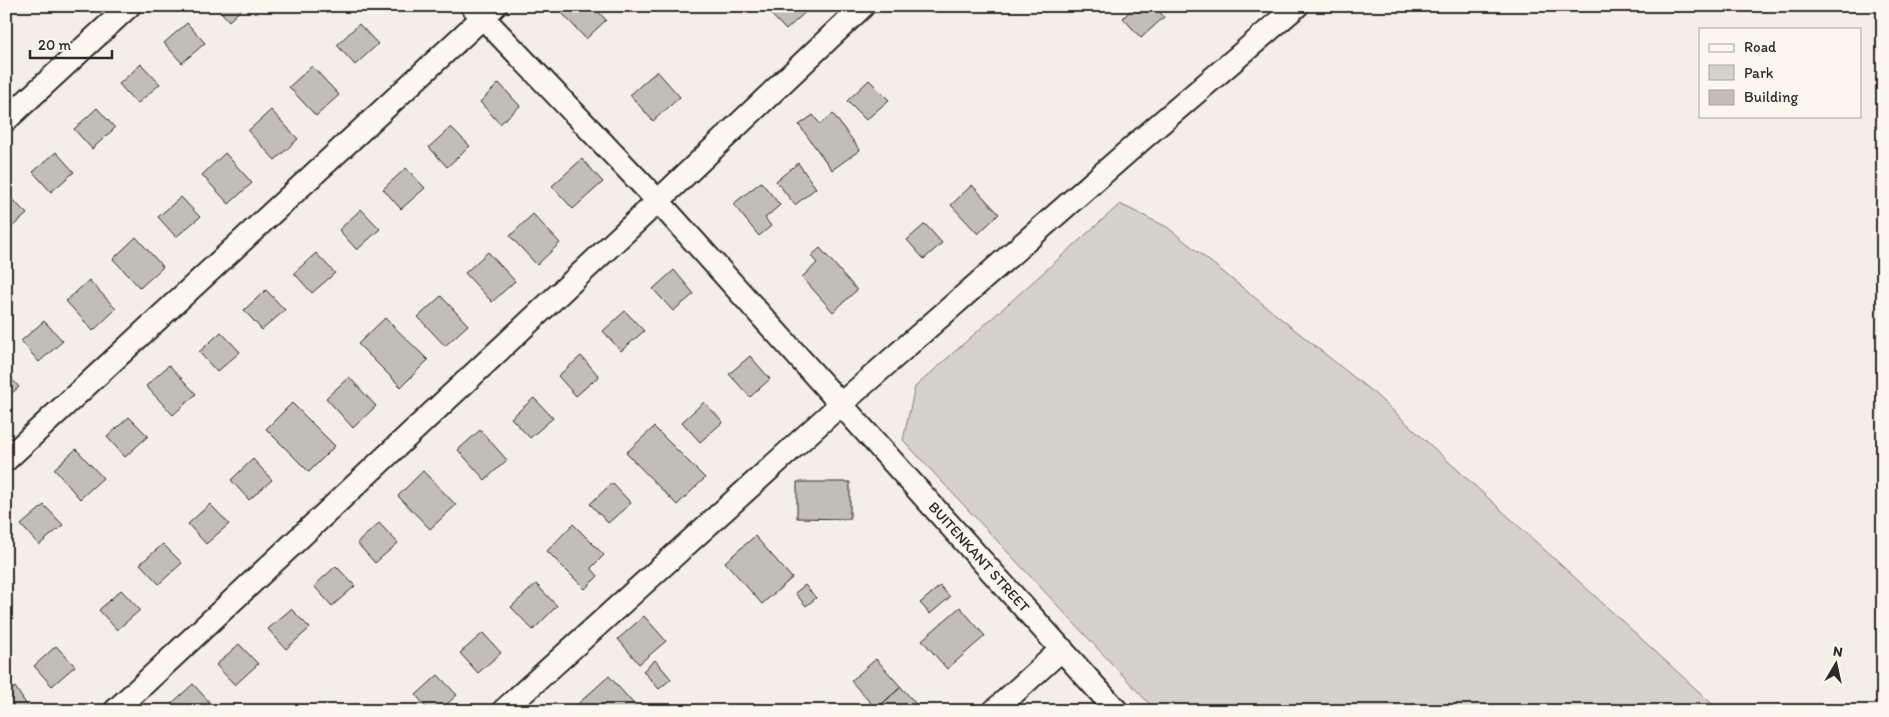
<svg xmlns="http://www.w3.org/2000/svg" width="1889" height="717" viewBox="0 0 1889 717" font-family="Itim,sans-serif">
  <rect width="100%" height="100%" fill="#f3efe4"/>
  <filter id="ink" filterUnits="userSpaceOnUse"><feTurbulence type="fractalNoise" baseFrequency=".02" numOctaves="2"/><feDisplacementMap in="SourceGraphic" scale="10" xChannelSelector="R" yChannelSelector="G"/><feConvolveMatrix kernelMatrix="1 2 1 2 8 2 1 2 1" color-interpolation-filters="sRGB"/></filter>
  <g filter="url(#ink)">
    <path fill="#d5d2c9" stroke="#807e7a" d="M1120,204L1167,227L1376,395L1720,711H1156L903,440L915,387Z"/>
    <path fill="#c0beb6" stroke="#2b2b2b" d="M216,6H245L229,21Z
      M569,6H593L606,20L586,39L562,13Z
      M763,6H812L786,30Z
      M1135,6H1154L1164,17L1141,38L1123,18Z
      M187,23L205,43L182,63L164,43Z
      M359,24L378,44L355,65L337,45Z
      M141,64L160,84L137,104L119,84Z
      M312,66L339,95L316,116L289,87Z
      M657,71L680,97L653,121L630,95Z
      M869,80L889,100L866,120L847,101Z
      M499,83L520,106L500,124L480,102Z
      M97,108L115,128L92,149L74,129Z
      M271,110L298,139L275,160L248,131Z
      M833,114L860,150L832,170L799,125L813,115L820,124Z
      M451,127L470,146L447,167L429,147Z
      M56,152L74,172L51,192L33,172Z
      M225,153L252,183L229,204L202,175Z
      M582,159L603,182L573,209L552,186Z
      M798,163L816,188L795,205L776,181Z
      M406,168L425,188L401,209L383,189Z
      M761,182L780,205L765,218L771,226L759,236L733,204Z
      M972,185L999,214L978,234L951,205Z
      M8,195L27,214L6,232V196Z
      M181,197L200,217L176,237L158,217Z
      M361,209L380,229L357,250L339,230Z
      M533,214L560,243L537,265L510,236Z
      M925,224L942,243L924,259L907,240Z
      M136,237L163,267L140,288L113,259Z
      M820,248L857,290L833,312L802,277L817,263L811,256Z
      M488,252L515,281L492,302L465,273Z
      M316,253L335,273L312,293L294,273Z
      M674,270L694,294L673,311L653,289Z
      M89,280L116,309L93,331L66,301Z
      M266,290L285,310L262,330L244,310Z
      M441,296L468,325L445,346L418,317Z
      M625,311L644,331L621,351L603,331Z
      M385,318L428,360L401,387L358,344Z
      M44,321L63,341L39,362L21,341Z
      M221,332L240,352L217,372L199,352Z
      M581,356L599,376L576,396L558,376Z
      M750,356L770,379L750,397L729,374Z
      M169,365L196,394L173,415L146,386Z
      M6,373L19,387L6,398Z
      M349,377L376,406L353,428L326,398Z
      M534,398L553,418L530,438L511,418Z
      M704,402L723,422L700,442L682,422Z
      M292,403L335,446L309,472L266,429Z
      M129,417L148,436L125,457L107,437Z
      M654,427L705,478L677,505L626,453Z
      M480,430L507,460L485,480L458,450Z
      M76,449L103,478L80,499L54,469Z
      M253,459L272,480L249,500L231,480Z
      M423,471L456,505L430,529L398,496Z
      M797,482H850V519L797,518Z
      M612,483L631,503L608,523L590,504Z
      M210,504L229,524L206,544L188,524Z
      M44,505L63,525L39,545L21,525Z
      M379,523L398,543L375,563L357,543Z
      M573,524L604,555L591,568L598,576L585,589L547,551Z
      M755,536L792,578L762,604L725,562Z
      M163,544L182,563L159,584L140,564Z
      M336,566L355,586L332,606L314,586Z
      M536,584L557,606L533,630L511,607Z
      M805,585L816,598L806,606L795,593Z
      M940,586L950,597L930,614L920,603Z
      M121,590L140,610L117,630L99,610Z
      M960,607L985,636L947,669L922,640Z
      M291,609L310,628L286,649L268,629Z
      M644,616L666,641L639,664L618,639Z
      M483,633L501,653L478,673L460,653Z
      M239,644L258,664L235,685L216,665Z
      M56,646L75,666L52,686L34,666Z
      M876,659L901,687L876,709L851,681Z
      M655,660L671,679L659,689L643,671Z
      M438,675L457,695L439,711H429L416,695Z
      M609,676L640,711H572L571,710Z
      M193,684L212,705L205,711H176L171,704Z
      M15,687L30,710L29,711H6V693Z
      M901,687L916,704L908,711H874Z"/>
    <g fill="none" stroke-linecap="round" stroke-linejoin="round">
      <defs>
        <path id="minor" d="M472,6L658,201L1117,711
          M6,120L129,6
          M6,460L495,6
          M115,711L658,201L863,6
          M503,711L841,404L1141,140L1297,6
          M994,711L1062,649"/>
      </defs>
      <use href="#minor" stroke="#2b2b2b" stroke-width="26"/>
      <use href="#minor" stroke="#fbf7ec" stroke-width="22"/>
    </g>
  </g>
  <g text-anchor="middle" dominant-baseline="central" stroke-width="4" stroke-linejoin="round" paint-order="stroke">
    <g font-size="15" fill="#2b2b2b" stroke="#fbf7ec">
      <text transform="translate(979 557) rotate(48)">BUITENKANT STREET</text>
    </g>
  </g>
  <rect width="1889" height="717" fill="none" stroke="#fbf7ec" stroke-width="25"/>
  <rect x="12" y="12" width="1864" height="692" fill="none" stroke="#2b2b2b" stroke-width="2" filter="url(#ink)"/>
  <rect x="1699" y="28" width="162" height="90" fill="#fbf7ec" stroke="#a8a59f"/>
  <rect x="1709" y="44" width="25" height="8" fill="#fbf7ec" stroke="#a8a59f"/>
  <text x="1744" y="52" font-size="15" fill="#2b2b2b">Road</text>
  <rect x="1709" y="65" width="25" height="15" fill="#d5d2c9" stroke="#a8a59f"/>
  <text x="1744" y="78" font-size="15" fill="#2b2b2b">Park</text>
  <rect x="1709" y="90" width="25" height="15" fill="#c0beb6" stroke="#a8a59f"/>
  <text x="1744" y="102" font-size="15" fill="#2b2b2b">Building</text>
  <g transform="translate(1836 664) rotate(9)" stroke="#fbf7ec" stroke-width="4" paint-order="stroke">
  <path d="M0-4L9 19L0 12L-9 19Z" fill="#2b2b2b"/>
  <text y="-8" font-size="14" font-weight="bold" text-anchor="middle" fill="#2b2b2b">N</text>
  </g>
  <path d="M30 50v8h82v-8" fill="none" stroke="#2b2b2b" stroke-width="2.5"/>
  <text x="38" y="50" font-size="15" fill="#2b2b2b" stroke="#fbf7ec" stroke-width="4" paint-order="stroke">20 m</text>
</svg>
